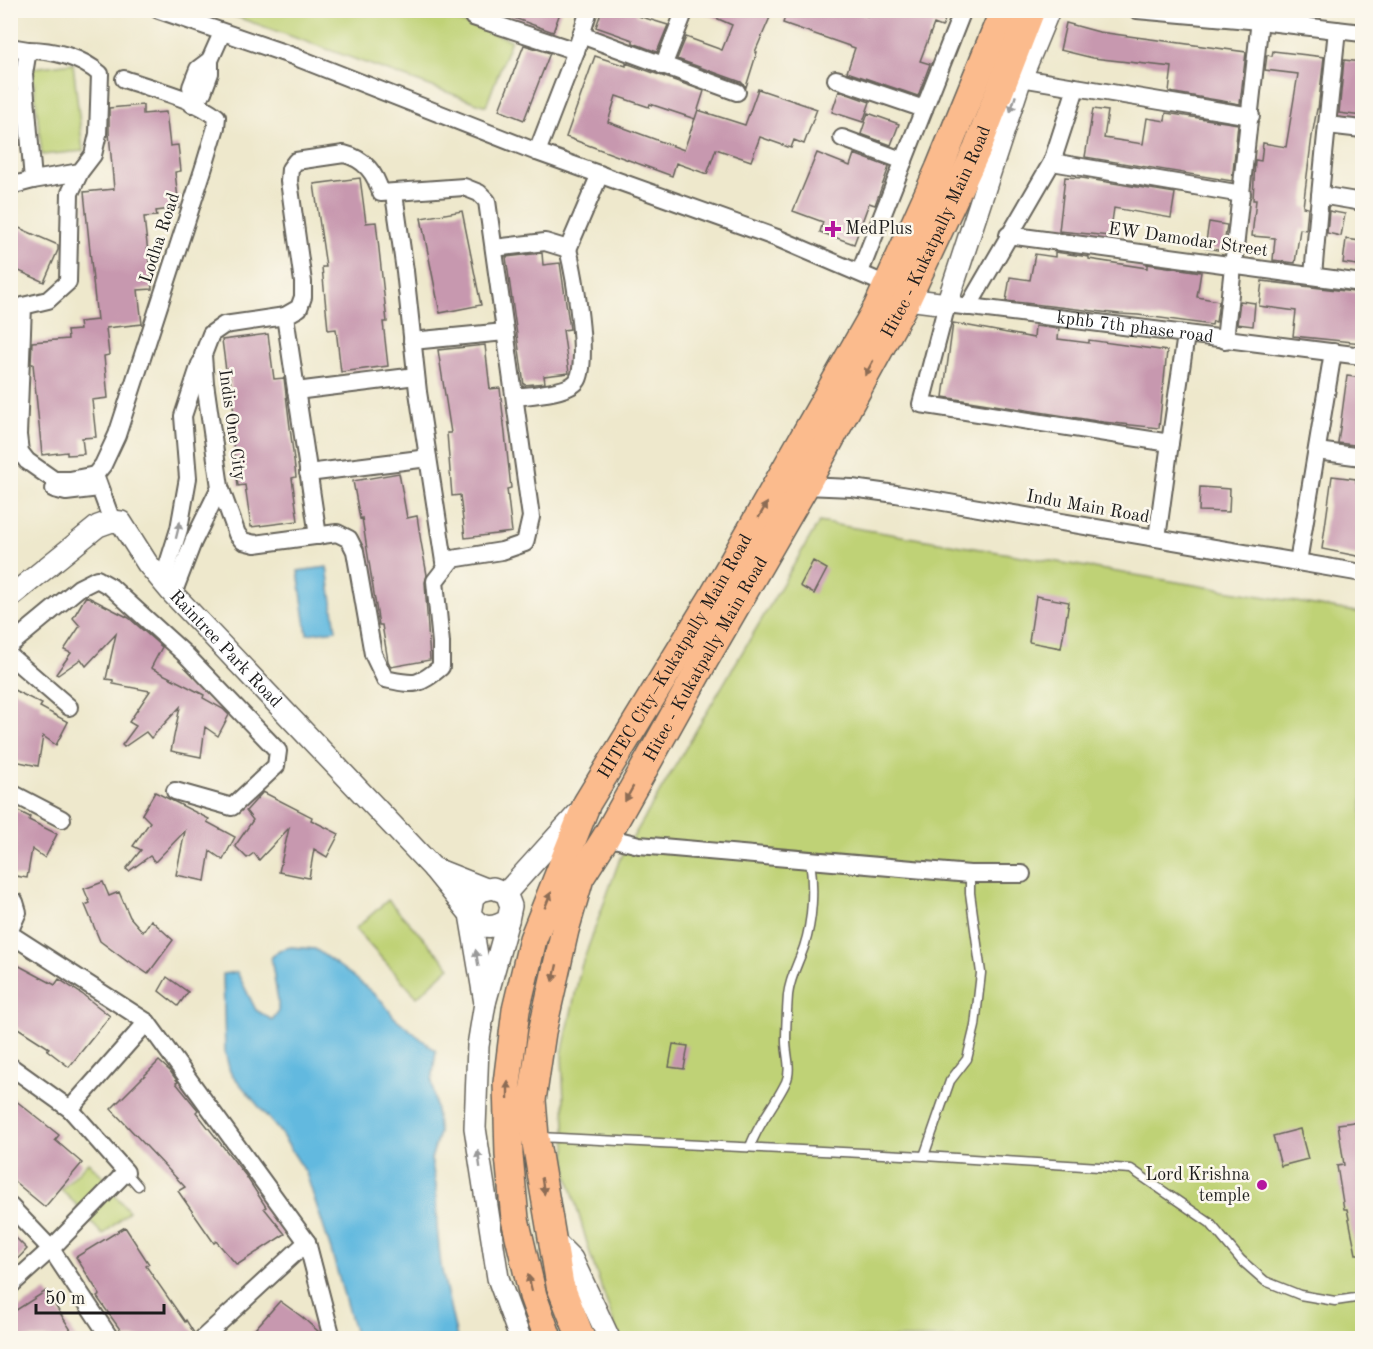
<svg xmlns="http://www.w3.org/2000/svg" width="1373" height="1349" viewBox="0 0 1373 1349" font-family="'Old Standard TT',serif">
  <rect width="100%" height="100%" fill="#fbf7ec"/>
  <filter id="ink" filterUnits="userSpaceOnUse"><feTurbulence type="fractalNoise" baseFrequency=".0167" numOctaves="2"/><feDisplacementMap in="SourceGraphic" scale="12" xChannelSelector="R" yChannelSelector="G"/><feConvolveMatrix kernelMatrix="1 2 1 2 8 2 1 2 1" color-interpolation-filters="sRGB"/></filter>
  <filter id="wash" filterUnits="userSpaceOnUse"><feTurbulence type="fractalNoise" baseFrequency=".008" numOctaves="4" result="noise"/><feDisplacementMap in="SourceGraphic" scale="24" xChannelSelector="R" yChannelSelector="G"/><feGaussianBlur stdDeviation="1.35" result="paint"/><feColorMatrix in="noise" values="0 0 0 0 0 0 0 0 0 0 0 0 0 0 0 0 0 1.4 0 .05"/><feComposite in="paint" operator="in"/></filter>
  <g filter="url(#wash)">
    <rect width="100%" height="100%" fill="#eee8cc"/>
    <path fill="#bfd276" stroke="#6e7749" stroke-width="1.5" d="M220,11H452L449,18L511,40L486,106Z
      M73,63L83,151L42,155L32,68Z
      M819,522L1362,613V1338H619L591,1257L567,1173L562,1054L581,967L619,861Z
      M388,900L450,967L417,997L355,929Z
      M88,1162L111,1184L84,1212L61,1190Z
      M112,1192L129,1211L103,1235L86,1217Z"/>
    <path fill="#62b9df" stroke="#3f6a7e" stroke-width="1.5" d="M327,567L336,630L307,634L298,571Z
      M291,947L315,949L353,976L382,1001L394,1017L436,1051L432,1081L439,1133L431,1159L436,1185L437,1227L441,1266L457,1338H356L331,1250L306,1173L280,1132L230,1072L225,1052L223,974L237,972L256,1010L272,1020L278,1012V1001L271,958L279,950Z"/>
    <g id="blocks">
      <path fill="#c798af" d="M492,10H561L553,32Z
        M602,10H637L635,15L668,25L657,52L633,43V40L596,27Z
        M698,10H759L771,15L755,52H757L746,87L741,82L677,59L686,37L722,50L732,25Z
        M787,10H851L867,16L869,10H949L942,27L934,24L920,61L930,64L918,96L847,72L855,48L783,23Z
        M1066,23L1099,32L1246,52L1240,104L1169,92L1172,67L1093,58L1060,50Z
        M524,45L550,53L524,120L499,110Z
        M1273,51L1324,57L1318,109H1317L1312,136L1303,207L1308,208L1306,230L1300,229L1295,263L1273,260L1275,238L1252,236L1256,200H1253L1255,160L1261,161L1263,143L1286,147L1298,74L1265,70L1267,55L1272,56Z
        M595,56L626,66V63L704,91L695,119L650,104L649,107L616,96L608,122L684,150L698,110L745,125L758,89L817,109L804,144L794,140L791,148L760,137L751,161L716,149L707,174L676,163L672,176L566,137Z
        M1344,60L1362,62V116L1339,113Z
        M839,91L870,102L863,122L832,112Z
        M143,105V114L166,112L170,146L178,145L181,171L175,172L179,208L156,211L157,216L144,217L152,289L138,290L142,324L106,328L109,355L104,356L108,398L92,400L96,437L82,438L84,454L67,455V452L42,455L33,364H31L32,342L68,339L67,331L80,330L79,322L97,320L84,192L114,189L109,133V108Z
        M1093,109L1108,111L1104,138L1143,144L1147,118L1165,121L1166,113L1238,124L1232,181L1085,157Z
        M868,113L899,124L891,145L861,134Z
        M817,153L850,166L854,154L889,167L875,205L869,203L854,244L820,232L823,222L793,211Z
        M1065,177L1082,178L1175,193L1171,218L1114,208L1110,236L1059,231Z
        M360,178L366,223L376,222L387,322H383L388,366L341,372L336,329L328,330L322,267H326L314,184Z
        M462,211L481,305L440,313L421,218Z
        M1329,211L1345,214L1341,236L1327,233Z
        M1209,222L1227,225L1223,251L1205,248Z
        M10,224L58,245V250L44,282L10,267Z
        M1346,239L1360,241L1357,265L1343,263Z
        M1055,252L1089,257V259L1147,268V264L1201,272L1197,297L1219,301L1216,322L1213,321L1212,325L1138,315L1120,314L1006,301L1010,277L1030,280L1035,254L1055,257Z
        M542,253L543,265L560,263L570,329L563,330L569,373L544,376L545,383L524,385L506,257Z
        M1262,281L1362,293V343L1293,336L1296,311L1259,306Z
        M1240,301L1255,303L1253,326L1237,324Z
        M953,323L1034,338L1035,326L1059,329L1058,339L1089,343V340L1167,351L1159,428L1103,422L943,397Z
        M268,334L274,379L284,378L296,477L292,478L298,521L251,527L245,485L238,486L231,423H235L230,378H227L222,340Z
        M485,345L490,389L500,388L511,488L507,489L512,532L465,538L460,495L452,496L447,433H451L438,350Z
        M1347,376L1362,378V446L1338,443Z
        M399,473L407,518L417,516L421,542L427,575L425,582L430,660L391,667L388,661L382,625H379L362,518L360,519L353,481Z
        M1332,476L1356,479V482L1362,483V557L1322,549Z
        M1200,487L1230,489L1229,512L1199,511Z
        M813,561L827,569L814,594L800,586Z
        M86,596L129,618L162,647L151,668L204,695L203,698L223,709L229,715L218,736L205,727L201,757L171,751L180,707L151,738L146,732L124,747L122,745L136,726L129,722L150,691L113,684V680L106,679L116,634L86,666L81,659L58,675L56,674L71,653L64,650L80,626L73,618Z
        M1036,596L1069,602L1061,648L1029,642Z
        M10,688L42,704L40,707L68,722L56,745L43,736L38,766L10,760L13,737L10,736Z
        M155,792L209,819L207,822L235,837L223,860L210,851L205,881L176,875L185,831L155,862L150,856L129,871L126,869L141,850L133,846L150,822L142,814Z
        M263,792L312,817L311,820L339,834L327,857L314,849L309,878L279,872L289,828L259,860L254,853L247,858L235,846L253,820L246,811Z
        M10,807L30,817L29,820L57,834L45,858L32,849L27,878L10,875Z
        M103,882L109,896L119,892L130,917L143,932L151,920L173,940L148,974L129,961L128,962L100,941L85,905L90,903L84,889Z
        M10,961L55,985L59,979L82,994L110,1016L69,1067L47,1050L49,1048L10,1023Z
        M167,977L188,992L178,1006L159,991Z
        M673,1044L688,1046L684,1069L669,1067Z
        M159,1061L170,1071L178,1082L176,1083L198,1110L196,1112L246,1176L266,1207L264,1208L285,1234L237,1265L216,1241L214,1243L178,1191L185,1187L111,1109Z
        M10,1096L59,1135L55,1140L82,1163L45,1207L10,1178Z
        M1362,1121V1254H1356L1347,1209H1344L1337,1166L1344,1165L1338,1124Z
        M1300,1129L1308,1159L1281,1166L1273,1136Z
        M125,1227L149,1264L146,1266L185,1322L186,1320L194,1333L193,1338H126L97,1297L100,1295L76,1257Z
        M10,1232L27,1249L10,1267Z
        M46,1291L76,1338H10V1314Z
        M280,1301L302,1317L320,1333L321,1338H247Z"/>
    </g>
  </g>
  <g filter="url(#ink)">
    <use href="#blocks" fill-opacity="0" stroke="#66635a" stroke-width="1.5"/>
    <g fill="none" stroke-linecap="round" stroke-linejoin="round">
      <defs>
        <path id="service" d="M539,1137L924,1156L1131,1169L1210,1223L1241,1260L1265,1281L1300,1295L1335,1301L1362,1297
          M750,1147C758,1123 775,1105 786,1082C792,1069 786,1055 786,1041C786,1026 787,1010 788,995C790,977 798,964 804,947C813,920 814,887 810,860
          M924,1156L950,1081L967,1059L975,1026L981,973L970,893V874
          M126,1172L138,1186"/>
        <g id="minor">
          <path d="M159,10L293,56L537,152L777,238L887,285"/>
          <path d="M1137,10L1260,21L1362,33"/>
          <path d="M473,17L576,51"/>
          <path d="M1337,30L1327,125L1362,129"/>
          <path d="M581,35L737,92"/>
          <path d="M10,47L28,50"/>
          <path d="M663,66L685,10"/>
          <path d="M1021,78L1251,116"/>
          <path d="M836,79L924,109"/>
          <path d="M195,97L191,87L198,69L210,60"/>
          <path d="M192,104L195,97L203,92L210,73V60L222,33"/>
          <path d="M1327,125L1320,195L1362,202"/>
          <path d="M842,138L904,161"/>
          <path d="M537,152L576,51L589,10"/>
          <path d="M344,154C365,159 375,173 381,193L464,187L479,193L487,201L531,517L525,543L502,551L452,559L435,581L441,643V667C417,687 415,685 385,679L373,654L355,551L349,539L337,533L255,544L243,541L237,534L220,487L205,383L203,355L211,334L224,325L285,316L299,308L303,297V282L289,181L290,169L296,161Z"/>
          <path d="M1052,162L1242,194"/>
          <path d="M80,172L33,180L24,74L28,50C53,50 81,57 100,74L98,134L93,155L80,172L70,193L68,282L48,300L23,306L18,435L20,452L27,461L54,480H70L95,475"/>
          <path d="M10,186L33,180"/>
          <path d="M394,194L405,271L418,392L445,568"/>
          <path d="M1008,235L1362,283"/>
          <path d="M494,248L545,242L568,249C574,272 590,364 577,381C568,393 529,395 515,397"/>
          <path d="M568,249L600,174"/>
          <path d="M860,272L963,10"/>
          <path d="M1313,276L1320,195"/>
          <path d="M968,307L1052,162L1076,88"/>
          <path d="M285,316L318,536"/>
          <path id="s1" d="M1186,335L1170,443L921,404L947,304L1362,356"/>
          <path d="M1225,340L1261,10"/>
          <path d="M412,341L505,332"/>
          <path d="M296,391L416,376"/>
          <path d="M1317,451L1362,457"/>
          <path d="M308,473L428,458"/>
          <path d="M805,486L852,488L896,494L1362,573"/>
          <path d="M54,489L66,492L99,488"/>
          <path d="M112,521L95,475L103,465L117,435L204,167L216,127L217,117C194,98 152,89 124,79"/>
          <path d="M1157,538L1170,443"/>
          <path d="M1298,562L1333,352"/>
          <path d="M163,580L179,529L188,478L183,416L200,364"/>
          <path d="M173,594L193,542L220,487"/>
          <path d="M10,645L79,588L97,579L111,587L186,655L278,751L276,766L232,807L175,791"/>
          <path d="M10,656L69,707"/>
          <path d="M10,792L62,819"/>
          <path d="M606,837L639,845L970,874H1022"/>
          <path d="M10,900L15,902L18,912L10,930"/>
          <path d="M10,934L147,1022L307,1242L332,1338"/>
          <path d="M10,1066L70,1109L126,1172L51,1249L10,1206"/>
          <path d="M70,1109L147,1022"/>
          <path d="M10,1286L51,1249L110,1338"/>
          <path d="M203,1338L307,1242"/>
        </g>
        <g id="tertiary">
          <path d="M907,299L947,304L1021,78L1049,10"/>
          <path id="s2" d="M10,597L98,526L112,521L121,522L147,563L173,594L433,868L470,914C481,930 493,929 508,920L511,906L506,893L493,888L480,891L473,897L470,914L485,1003"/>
          <path d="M433,868L486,889"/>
          <path d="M506,893L580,811"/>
          <path d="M508,920L485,1003L478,1046L475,1128L498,1278L520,1338"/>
          <path d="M551,1238L572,1259L609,1338"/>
        </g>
        <g id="primary">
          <path id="s3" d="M548,1338L533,1296L515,1219L509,1155L507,1083L516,1010L533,939L587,803L714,595L877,308L939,169L1004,10"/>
          <path id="s4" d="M581,1338L560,1285L535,1137L532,1100L542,1032L565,930L580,878L606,837L704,661L805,486L907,299L977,149L1031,10"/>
        </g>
      </defs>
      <use href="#service" stroke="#66635a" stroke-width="11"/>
      <use href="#minor" stroke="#66635a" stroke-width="20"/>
      <use href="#tertiary" stroke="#66635a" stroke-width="24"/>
      <use href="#primary" stroke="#66635a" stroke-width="30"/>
      <use href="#service" stroke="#fff" stroke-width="8"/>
      <use href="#minor" stroke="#fff" stroke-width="16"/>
      <use href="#tertiary" stroke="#fff" stroke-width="21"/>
      <use href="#primary" stroke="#fbbb8d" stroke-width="27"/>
    </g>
    <defs><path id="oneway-solid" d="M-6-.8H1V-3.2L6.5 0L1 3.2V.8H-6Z" transform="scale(1.5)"/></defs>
    <g fill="#999">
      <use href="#oneway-solid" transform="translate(1013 104) rotate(108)"/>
      <use href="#oneway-solid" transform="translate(178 530) rotate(-76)"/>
      <use href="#oneway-solid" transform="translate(477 958) rotate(-100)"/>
      <use href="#oneway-solid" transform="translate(479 1159) rotate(-98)"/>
    </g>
    <g fill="#8c6c54">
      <use href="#oneway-solid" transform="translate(869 368) rotate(119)"/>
      <use href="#oneway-solid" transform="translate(763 510) rotate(-60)"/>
      <use href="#oneway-solid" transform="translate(629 794) rotate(119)"/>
      <use href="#oneway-solid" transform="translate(548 900) rotate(-68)"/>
      <use href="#oneway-solid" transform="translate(555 973) rotate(103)"/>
      <use href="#oneway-solid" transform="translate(508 1090) rotate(-90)"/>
      <use href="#oneway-solid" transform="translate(543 1186) rotate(81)"/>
      <use href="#oneway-solid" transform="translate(530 1283) rotate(-104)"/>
    </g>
  </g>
  <g fill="#b5179e" stroke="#fbf7ec" stroke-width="2">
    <path d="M830 220h6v6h6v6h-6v6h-6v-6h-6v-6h6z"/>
    <circle cx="1262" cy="1185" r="6"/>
  </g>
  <g text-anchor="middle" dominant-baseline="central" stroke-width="5" stroke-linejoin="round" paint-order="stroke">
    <g font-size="18" fill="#1c1c1c" stroke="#fbf7ec" text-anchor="start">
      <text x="845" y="229">MedPlus</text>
      <text x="1250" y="1175" text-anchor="end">Lord Krishna<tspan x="1250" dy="21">temple</tspan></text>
    </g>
    <g font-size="18" fill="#1c1c1c" stroke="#fbf7ec">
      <text stroke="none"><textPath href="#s4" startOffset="1210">Hitec - Kukatpally Main Road</textPath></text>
      <text transform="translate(160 238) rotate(-72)">Lodha Road</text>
      <text transform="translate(1188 240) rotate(8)">EW Damodar Street</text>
      <text stroke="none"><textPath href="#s1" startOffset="654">kphb 7th phase road</textPath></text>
      <text transform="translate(232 425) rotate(82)">Indis One City</text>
      <text transform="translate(1088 507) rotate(10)">Indu Main Road</text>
      <text stroke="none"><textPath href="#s2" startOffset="302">Raintree Park Road</textPath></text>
      <text stroke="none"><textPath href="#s3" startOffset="724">HITEC City–Kukatpally Main Road</textPath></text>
      <text stroke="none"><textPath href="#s4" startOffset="724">Hitec - Kukatpally Main Road</textPath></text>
    </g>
  </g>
  <rect width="1373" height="1349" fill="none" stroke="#fbf7ec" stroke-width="36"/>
  <path d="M36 1304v9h128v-9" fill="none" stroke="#1c1c1c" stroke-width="3"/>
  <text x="45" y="1304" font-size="18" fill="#1c1c1c" stroke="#fbf7ec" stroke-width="4.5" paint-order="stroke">50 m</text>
</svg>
